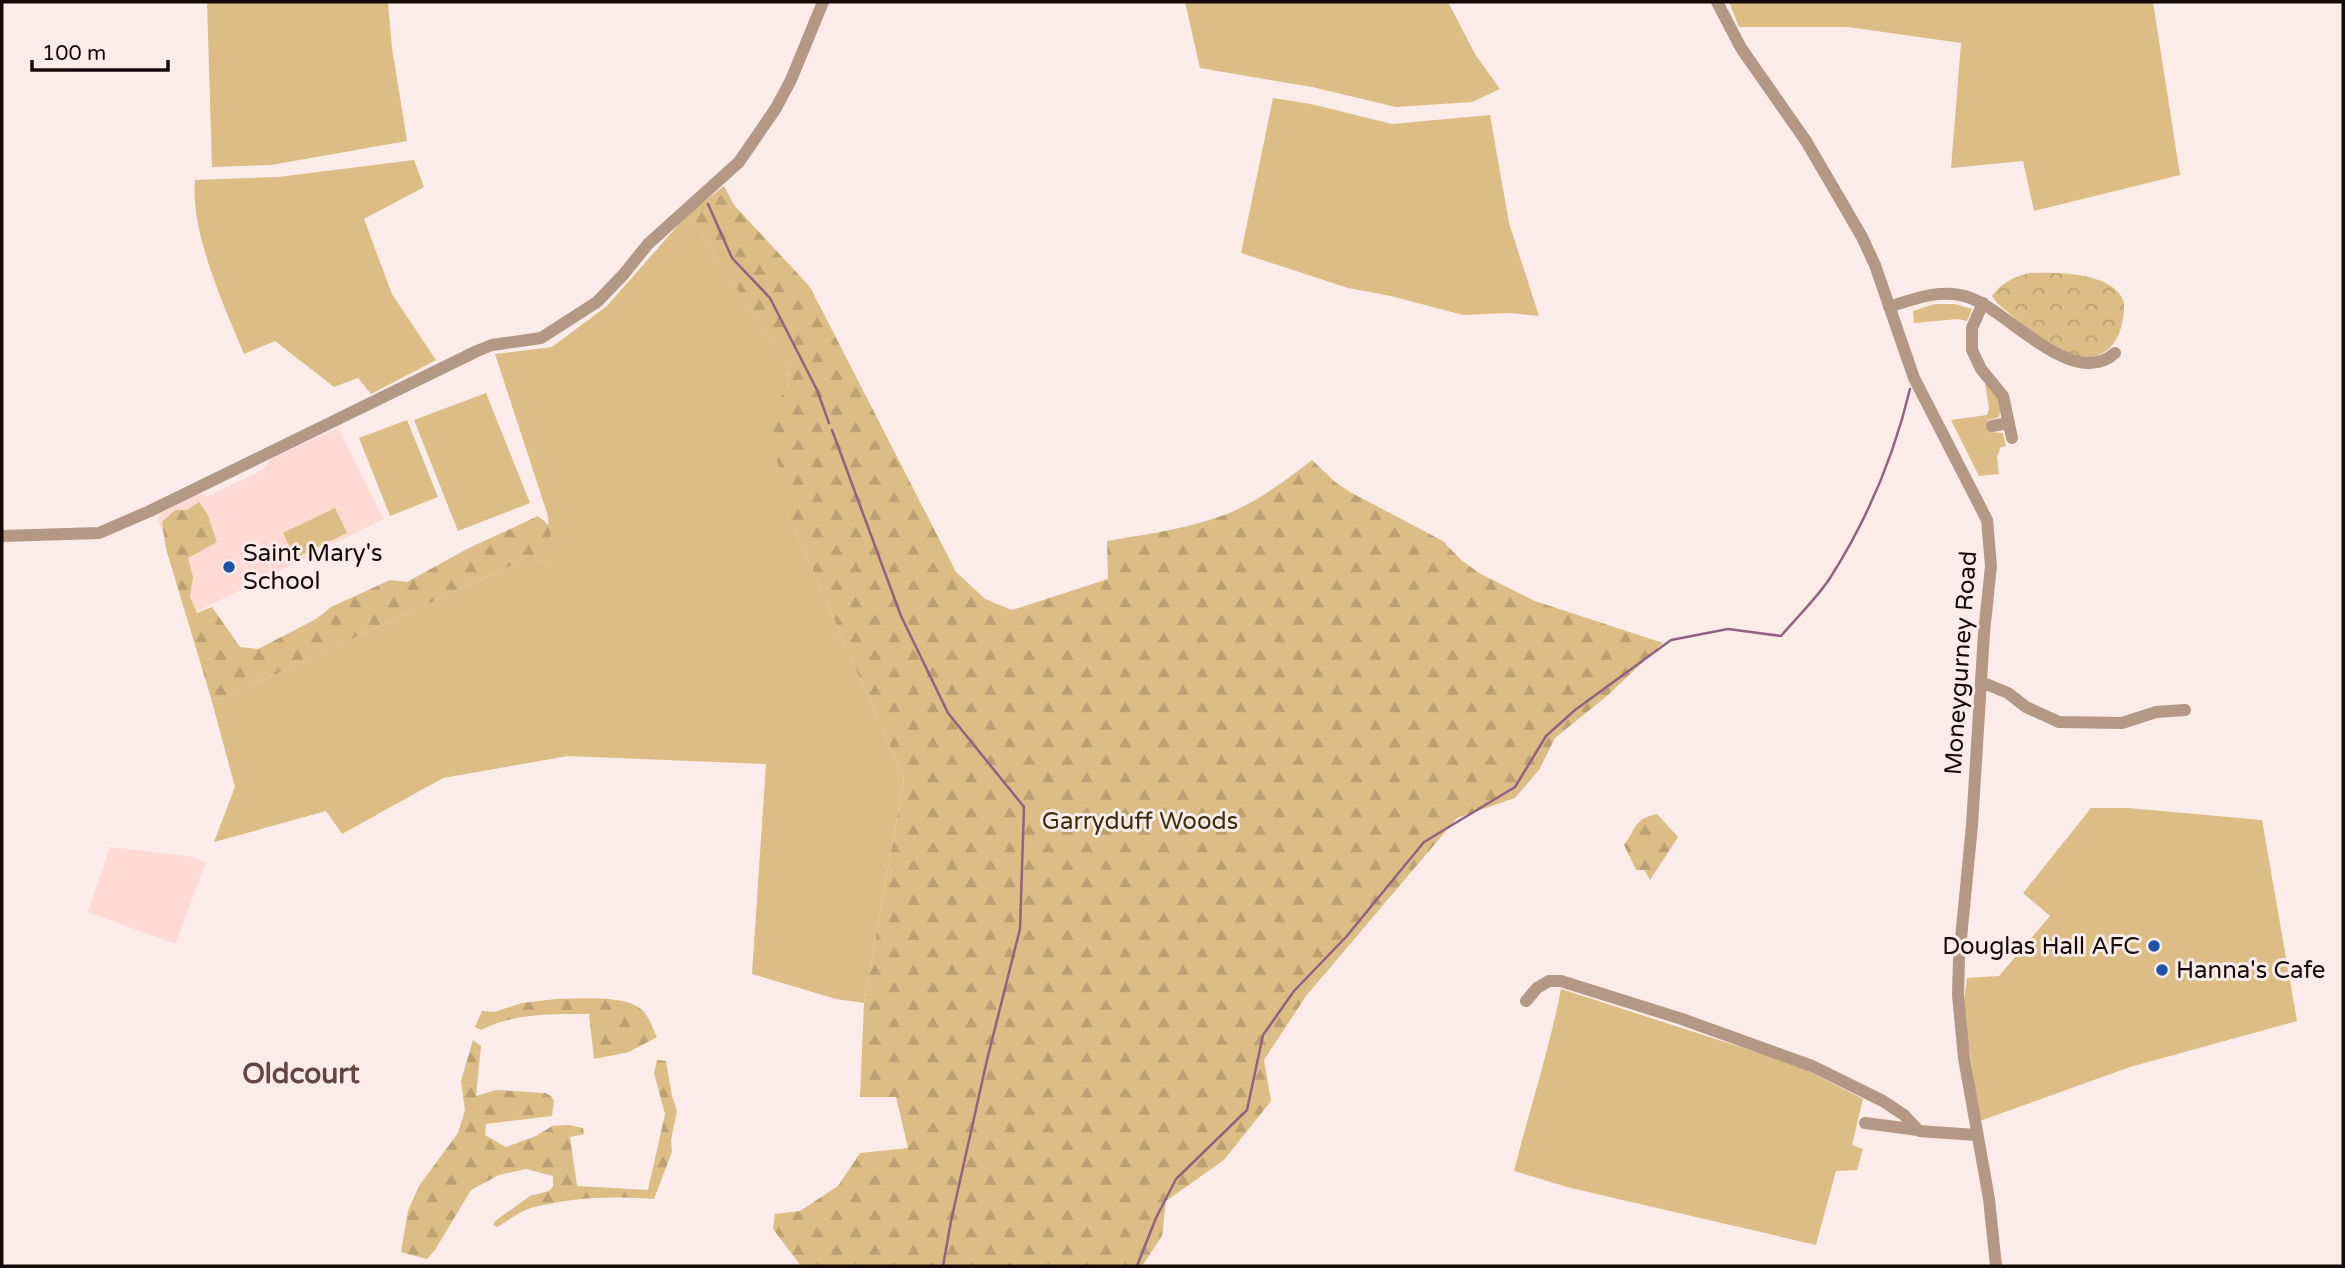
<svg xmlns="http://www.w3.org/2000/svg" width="2345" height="1268" viewBox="0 0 2345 1268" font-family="'Varela Round',sans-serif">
  <defs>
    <pattern id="forest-firs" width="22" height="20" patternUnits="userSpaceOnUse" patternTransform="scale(1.75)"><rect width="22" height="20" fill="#dbbd85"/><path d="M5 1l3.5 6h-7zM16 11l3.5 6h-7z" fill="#bba171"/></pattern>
    <pattern id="park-crowns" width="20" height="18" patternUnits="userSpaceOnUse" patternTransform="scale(1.75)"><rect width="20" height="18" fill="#dbbd85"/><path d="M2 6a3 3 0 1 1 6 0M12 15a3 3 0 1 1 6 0" fill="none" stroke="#bba171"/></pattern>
  </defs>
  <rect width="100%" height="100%" fill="#fcece9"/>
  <path fill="#ffd9d3" d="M338,428L383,519L190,615L158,520L159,514L198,494L208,496L262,470L271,459Z
    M110,847L188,856L206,862L175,944L88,912Z"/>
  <path fill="#dbbd85" d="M207,2H388L392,48L407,141L271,165L212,167Z
    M1185,2H1448L1475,54L1500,89L1472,102L1396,107L1312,87L1200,68Z
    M1729,2H2153L2180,175L2034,211L2023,161L1951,168L1961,43L1848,27H1739Z
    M1273,98L1311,104L1392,124L1490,115L1509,223L1539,316L1510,313L1463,315L1391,296L1348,288L1241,253Z
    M414,160L424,187L364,219L392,294L436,360L371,394L358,378L334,387L275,341L244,354C224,306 190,232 195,180L278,177Z
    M688,214L789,368L787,390V513L904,778L864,1003L836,999L752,974L766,764L568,756L443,778L342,834L326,811L214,842L235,787L211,698L222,699L510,566L552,559L548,516L495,354L552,347L607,306Z
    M1935,304H1954L1972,309L1967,321L1958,319L1914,323L1913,311Z
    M1985,383C1995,390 2003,404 1999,417L1988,420L1990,432L2003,433L2006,446L2001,447L1997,457L1999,474L1979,476L1951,420L1987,415L1989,409Z
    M486,393L530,503L458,531L414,420Z
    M407,420L438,497L390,516L359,438Z
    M335,508L347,533L295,558L283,533Z
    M2091,808H2128L2262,820L2297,1021L2130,1067L1980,1121L1963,1008L1967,978L1999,976L2050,916L2023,893Z
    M1561,989L1796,1065L1863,1099L1852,1145L1863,1149L1857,1170L1836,1171L1816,1245L1571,1188L1514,1171C1529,1111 1549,1051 1561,989Z"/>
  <path fill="url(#forest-firs)" d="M724,186L734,205L810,287L956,572L985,599L1012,610L1108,579L1107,541C1146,534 1187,529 1224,515C1256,503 1285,481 1312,460L1335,482L1350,492L1443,541L1460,559L1479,573L1535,601L1663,643L1607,696L1555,738L1539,770L1515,798L1457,818L1306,996L1264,1060L1271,1101L1224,1160L1166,1201L1162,1236L1142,1266H801L773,1229L775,1214L800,1211L838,1186L860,1153L908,1148L896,1097H860L864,1003L904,778L787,513L768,411L787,390L789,368L688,214Z
    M199,502L207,513L217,542L188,558L193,577L190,597L197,613L212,607L240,647L258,649L316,619L331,607L390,580L407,582L467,549L538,516L550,526L553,559L510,566L222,699L211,698L166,549L162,522L175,510H187Z
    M1657,814L1678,837L1650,880L1644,870H1636L1624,845C1637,828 1633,819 1657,814Z
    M556,999C578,999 629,994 644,1012C650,1019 653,1030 657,1037L629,1052L594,1059L589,1014C554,1014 513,1013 481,1030L475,1027L482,1011L494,1012L522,1003Z
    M473,1040L481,1046L476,1096L496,1090L545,1093L551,1096L554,1101L552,1116L486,1124L485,1135L506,1147L536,1136L552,1126L569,1125L583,1128L584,1134L570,1137L577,1186L648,1190L665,1114L654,1073L657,1060L666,1061L672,1096L677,1111L671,1140L672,1152L654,1199C607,1196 576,1197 531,1208C520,1211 508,1221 497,1227L493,1225L495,1221L530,1196L549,1191L553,1186V1176L526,1169L499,1175L471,1190L435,1250L427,1259L401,1252L408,1211L419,1186L458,1133L465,1110L461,1081Z"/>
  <path fill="url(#park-crowns)" d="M2030,273C2055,272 2106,272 2121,296C2126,304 2124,314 2122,323C2118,346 2101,361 2077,357C2051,353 2017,319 1997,303L1992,296C2002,282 2014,277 2030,273Z"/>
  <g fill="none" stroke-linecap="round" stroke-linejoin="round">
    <path stroke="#936282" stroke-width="2.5" d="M708,204L732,258L770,298L817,390L829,423
      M832,430L901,616L948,713L1024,807L1020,929L987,1060L951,1221L943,1266
      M1137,1266L1156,1218L1176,1179L1247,1110L1263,1035L1294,991L1346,937L1424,842L1515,787L1546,736L1575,710L1671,640L1728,629L1781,636C1797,617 1817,598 1830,578C1867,520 1894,456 1910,389"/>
    <path stroke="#b49784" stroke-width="12" d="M1717,2L1741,48L1806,141L1862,237L1875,265L1914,378L1987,520L1991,566L1984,633L1972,825L1959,959L1958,995L1964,1058L1989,1199L1996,1266
      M1983,303L1972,328V350L1981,369L2003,396L2012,438
      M1889,307C1914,299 1941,288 1968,297C2008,310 2073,391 2115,353
      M1992,426L2009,423
      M2,536L99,533L150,511L477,351L492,345L541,338L597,302L623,275L648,244L739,162L776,108L791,80L823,2
      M1981,682L2008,693L2026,707L2059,722L2122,723L2156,712L2185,710
      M1526,1001L1537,988L1549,981H1561L1682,1019L1812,1066L1883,1101L1904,1115L1919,1131L1976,1135
      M1865,1123L1918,1130"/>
  </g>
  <g fill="#1d54a6" stroke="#fcece9" stroke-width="2.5">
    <circle cx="229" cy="567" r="7"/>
    <circle cx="2154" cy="946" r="7"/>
    <circle cx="2162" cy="970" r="7"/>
  </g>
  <g text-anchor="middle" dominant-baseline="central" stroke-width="6" stroke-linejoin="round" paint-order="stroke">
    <g font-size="24" fill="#160a08" stroke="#fcece9" text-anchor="start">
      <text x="243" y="553">Saint Mary's<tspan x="243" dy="28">School</tspan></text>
      <text x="2140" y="946" text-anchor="end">Douglas Hall AFC</text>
      <text x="2176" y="970">Hanna's Cafe</text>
    </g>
    <g font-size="24" fill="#160a08" stroke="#fcece9">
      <text transform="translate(1961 663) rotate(-86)">Moneygurney Road</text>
    </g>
    <g font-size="24" fill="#3b2c0b" stroke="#fcece9">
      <text x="1140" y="821">Garryduff Woods</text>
    </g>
    <g font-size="28" font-weight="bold" fill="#64453f" stroke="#fcece9">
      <text x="301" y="1074">Oldcourt</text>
    </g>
  </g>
  <rect width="2345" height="1268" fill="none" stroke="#160a08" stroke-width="7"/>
  <path d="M32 60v10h136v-10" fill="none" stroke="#160a08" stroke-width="3.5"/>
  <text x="42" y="60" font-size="21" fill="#160a08" stroke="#fcece9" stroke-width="5" paint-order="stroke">100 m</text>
</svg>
